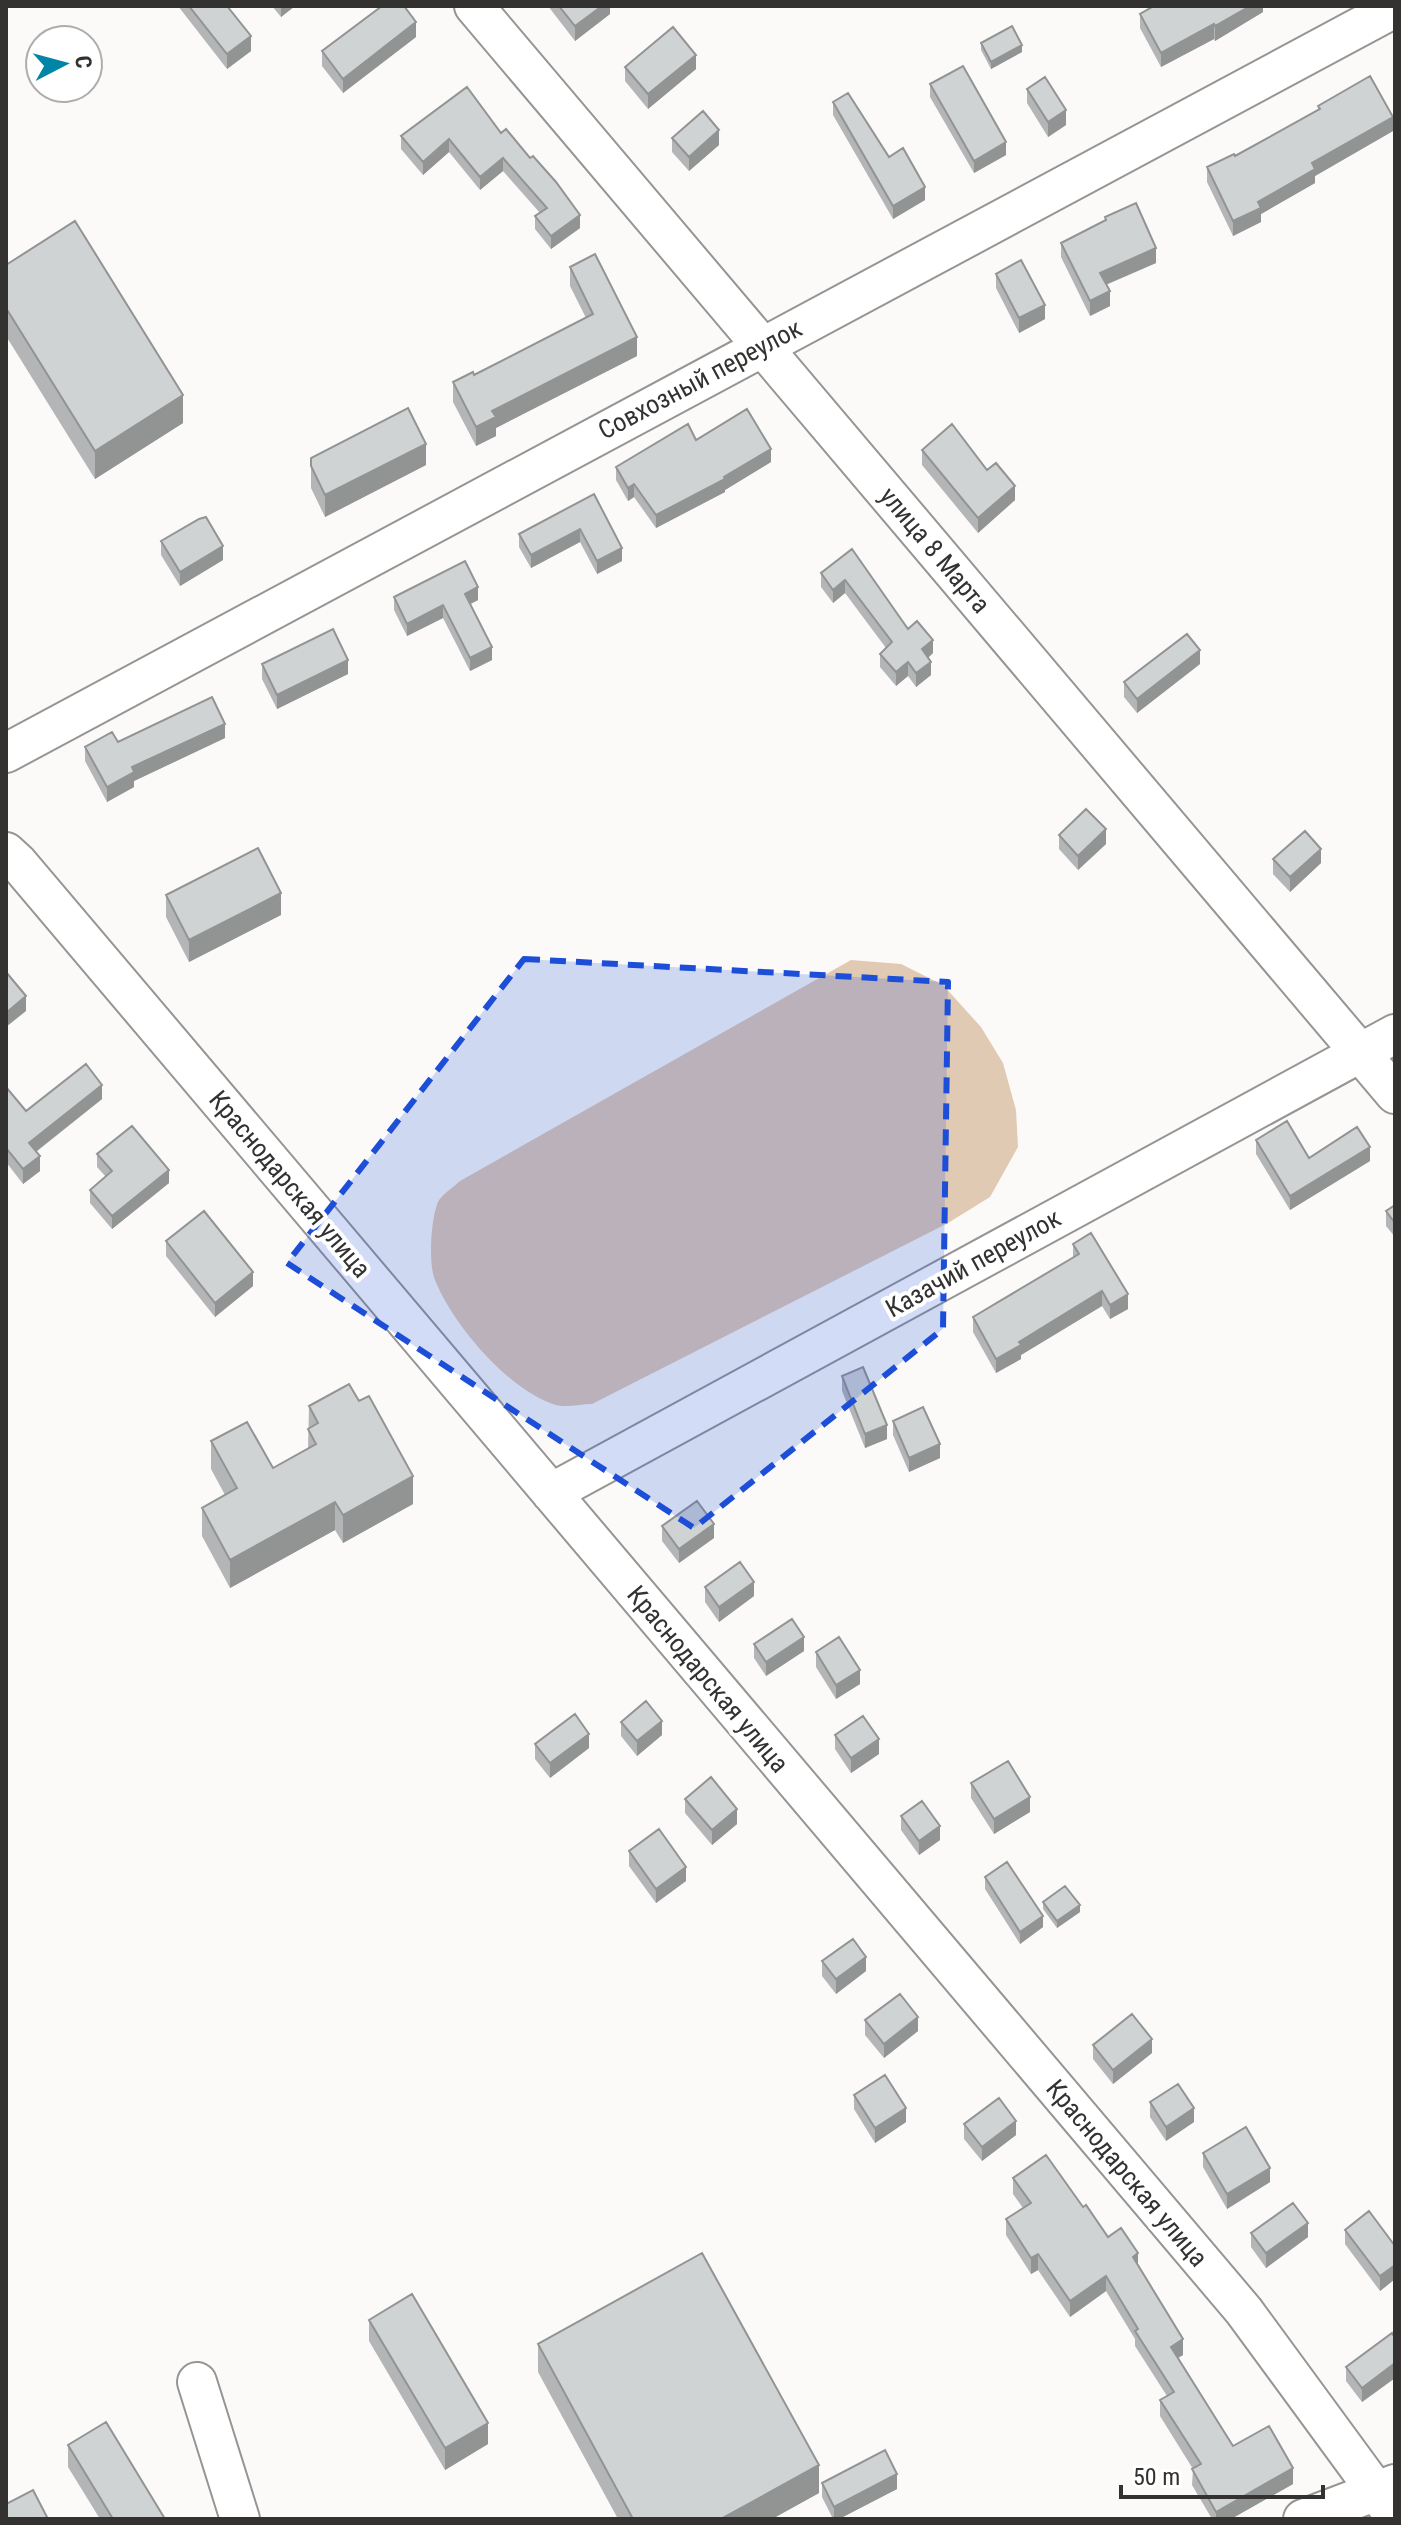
<svg xmlns="http://www.w3.org/2000/svg" width="1401" height="2525" viewBox="0 0 1401 2525" font-family="'Roboto Condensed',sans-serif">
  <rect width="100%" height="100%" fill="#fcfaf8"/>
  <path fill="#e1cab4" d="M851,960L901,964L943,985L981,1027L1003,1063L1016,1110L1018,1147L990,1197L948,1223L592,1404C581,1404 566,1408 556,1405C509,1391 453,1325 435,1280C428,1264 431,1218 438,1202C442,1194 454,1187 460,1181Z"/>
  <g fill="none" stroke-linecap="round" stroke-linejoin="round">
    <defs>
      <path id="minor" d="M474,6L1395,1094
        M6,753L1395,8
        M6,852L18,863L1244,2311L1395,2517
        M551,1493L1395,1034
        M197,2382L240,2519
        M1303,2519L1395,2484"/>
    </defs>
    <use href="#minor" stroke="#979593" stroke-width="42"/>
    <use href="#minor" stroke="#fff" stroke-width="38"/>
  </g>
  <path fill="#b3b5b6" d="M178,6H227L251,51L227,69Z
    M272,6H295L281,17Z
    M548,6H610V14L575,41Z
    M1263,6V12L1215,41L1214,39L1161,67L1140,28V14Z
    M416,37L343,93L322,66V51Z
    M981,43L1022,52L991,69L981,50Z
    M625,67L696,69L648,109L625,81Z
    M930,84L1006,155L974,173L930,97Z
    M1027,89L1066,125L1048,137L1027,103Z
    M833,102L889,157L925,200L893,219L833,115Z
    M1318,106L1393,131L1315,176V183L1261,214V222L1233,236L1207,182V167L1235,156L1318,110Z
    M501,133L580,228L551,249L535,229V216L540,213L503,171L480,190L449,152L423,175L401,149V136Z
    M672,138L719,145L689,171L672,152Z
    M1105,217L1156,263L1106,285L1110,306L1090,316L1061,257V243L1105,220Z
    M6,265L183,423L95,479L6,336Z
    M570,267L637,356L496,428V436L476,446L453,402V382L474,375L586,318L570,286Z
    M996,274L1045,319L1019,333L996,288Z
    M696,440L771,462L725,490V492L656,528L634,497L628,501L616,480V467Z
    M922,450L987,470L1015,500L978,533L922,465Z
    M311,458L426,465L325,517L311,488Z
    M594,494L622,561L597,574L580,542L531,568L519,547V534Z
    M161,541L223,560L180,586L161,555Z
    M852,549L908,629L933,653L928,658L931,675L916,687L908,676L896,686L880,667V654L886,648L845,593L833,603L821,587V573Z
    M394,597L478,600L470,604L492,660L470,671L443,618L407,636L394,610Z
    M262,664L348,674L277,709L262,679Z
    M1200,664L1137,713L1124,697V682Z
    M225,738L134,781V787L107,802L85,761V747L118,742Z
    M1059,835L1106,844L1078,870L1059,849Z
    M1273,859L1321,863L1290,892L1273,874Z
    M166,895L281,915L189,962L166,917Z
    M6,1087L26,1111L102,1099L36,1152L40,1171L23,1184L6,1162Z
    M1256,1140L1309,1158L1370,1161L1290,1210L1256,1154Z
    M97,1154L169,1183L112,1229L90,1203V1190L106,1177L97,1167Z
    M1395,1205V1237L1386,1226V1211Z
    M166,1241L253,1286L215,1317L166,1256Z
    M1073,1244L1128,1309L1110,1319L1102,1306L1021,1355V1359L996,1373L973,1332V1317L1073,1258Z
    M842,1376L887,1439L865,1448L842,1391Z
    M309,1406L413,1504L343,1543L335,1530L230,1588L202,1536V1508L225,1495L211,1469V1441L273,1468L308,1449Z
    M893,1421L940,1458L909,1472L893,1435Z
    M662,1526L714,1538L679,1563L662,1541Z
    M705,1587L754,1596L719,1622L705,1602Z
    M754,1644L804,1651L766,1676L754,1658Z
    M816,1652L860,1684L836,1699L816,1667Z
    M621,1722L662,1735L637,1756L621,1736Z
    M835,1735L879,1754L851,1773L835,1749Z
    M535,1744L589,1748L550,1778L535,1759Z
    M971,1783L1030,1812L994,1834L971,1798Z
    M685,1799L737,1824L712,1845L685,1813Z
    M901,1816L940,1840L919,1855L901,1830Z
    M629,1851L686,1881L656,1903L629,1866Z
    M985,1877L1043,1927L1020,1944L985,1889Z
    M1043,1902L1080,1912L1057,1928L1043,1909Z
    M822,1961L866,1971L836,1994L822,1976Z
    M865,2020L918,2031L884,2058L865,2035Z
    M1093,2045L1152,2053L1113,2084L1093,2059Z
    M854,2095L906,2122L875,2143L854,2109Z
    M1150,2102L1194,2122L1166,2141L1150,2117Z
    M964,2124L1016,2135L982,2161L964,2139Z
    M1203,2153L1270,2182L1227,2209L1203,2167Z
    M1013,2178L1083,2207L1108,2237L1138,2266L1183,2355L1178,2358L1233,2446L1293,2484L1231,2519H1212L1192,2485L1193,2469L1160,2416V2400L1167,2396L1135,2346V2339L1106,2291L1070,2317L1038,2270L1031,2274L1006,2235V2219L1023,2208L1013,2194Z
    M1345,2230L1395,2246V2279L1380,2291L1345,2244Z
    M1251,2233L1308,2237L1266,2268L1251,2247Z
    M369,2320L488,2444L445,2470L369,2341Z
    M1395,2338V2378L1362,2402L1346,2381V2367Z
    M538,2344L819,2493L772,2519H618L538,2372Z
    M68,2445L165,2519H100L68,2467Z
    M822,2483L897,2489L839,2519H833L822,2497Z"/>
  <path fill="#929494" d="M281,6H295L281,17Z
    M602,6H610V14L575,41V26Z
    M1250,6H1263V12L1215,41V26Z
    M416,22V37L343,93V79Z
    M1214,24V39L1161,67V53Z
    M251,36V51L227,69V54Z
    M1022,45V52L991,69V62Z
    M696,55V69L648,109V94Z
    M1066,110V125L1048,137V122Z
    M1393,117V131L1315,176V183L1261,214V222L1233,236V221L1258,202L1312,163Z
    M719,130V145L689,171V157Z
    M449,139V152L423,175V162Z
    M1006,142V155L974,173V161Z
    M503,158V171L480,190V177Z
    M925,187V200L893,219V206Z
    M580,215V228L551,249V236Z
    M1156,248V263L1100,287V273Z
    M1110,291V306L1090,316V301Z
    M1045,305V319L1019,333V318Z
    M637,337V356L496,428V436L476,446V427L492,411Z
    M183,395V423L95,479V451Z
    M426,444V465L325,517V495Z
    M771,449V462L725,490V492L656,528V515L724,477Z
    M634,484V497L628,501V488Z
    M1015,486V500L978,533V518Z
    M580,529V542L531,568V555Z
    M223,546V560L180,586V572Z
    M622,548V561L597,574V561Z
    M845,580V593L833,603V590Z
    M478,587V600L465,607V594Z
    M443,605V618L407,636V624Z
    M933,640V653L922,663V649Z
    M492,647V660L470,671V658Z
    M1200,650V664L1137,713V699Z
    M348,660V674L277,709V695Z
    M908,662V676L896,686V672Z
    M931,662V675L916,687V673Z
    M225,724V738L134,781V787L107,802V787L132,767Z
    M1106,829V844L1078,870V856Z
    M1321,849V863L1290,892V877Z
    M281,893V915L189,962V940Z
    M26,996V1011L6,1027V1013Z
    M102,1085V1099L29,1157V1143Z
    M1370,1147V1161L1290,1210V1196Z
    M40,1156V1171L23,1184V1169Z
    M169,1170V1183L112,1229V1216Z
    M253,1272V1286L215,1317V1303Z
    M1102,1291V1306L1021,1355V1359L996,1373V1359L1019,1342Z
    M1128,1294V1309L1110,1319V1305Z
    M887,1425V1439L865,1448V1434Z
    M940,1444V1458L909,1472V1458Z
    M413,1476V1504L343,1543V1515Z
    M335,1502V1530L230,1588V1560Z
    M714,1524V1538L679,1563V1549Z
    M754,1582V1596L719,1622V1607Z
    M804,1637V1651L766,1676V1662Z
    M860,1670V1684L836,1699V1685Z
    M662,1721V1735L637,1756V1741Z
    M589,1734V1748L550,1778V1763Z
    M879,1739V1754L851,1773V1758Z
    M1030,1797V1812L994,1834V1819Z
    M737,1809V1824L712,1845V1830Z
    M940,1826V1840L919,1855V1841Z
    M686,1867V1881L656,1903V1889Z
    M1080,1905V1912L1057,1928V1921Z
    M1043,1916V1927L1020,1944V1932Z
    M866,1957V1971L836,1994V1979Z
    M918,2017V2031L884,2058V2044Z
    M1152,2039V2053L1113,2084V2070Z
    M906,2108V2122L875,2143V2128Z
    M1194,2108V2122L1166,2141V2127Z
    M1016,2121V2135L982,2161V2147Z
    M1270,2168V2182L1227,2209V2194Z
    M1308,2223V2237L1266,2268V2253Z
    M1138,2253V2269L1133,2257Z
    M1038,2254V2270L1031,2274V2258Z
    M1395,2265V2279L1380,2291V2276Z
    M1106,2276V2291L1070,2317V2301Z
    M1183,2339V2355L1171,2362V2347Z
    M1395,2363V2378L1362,2402V2388Z
    M488,2423V2444L445,2470V2448Z
    M819,2465V2493L772,2519H721Z
    M1293,2468V2484L1231,2519H1216V2512Z
    M897,2474V2489L839,2519H834V2507Z"/>
  <path fill="#d0d3d4" stroke="#929494" stroke-width="2" d="M189,6H227L251,36L227,54Z
    M382,6H404L416,22L343,79L322,51Z
    M559,6H602L575,26Z
    M1154,6H1250L1215,26L1214,24L1161,53L1140,14Z
    M1012,26L1022,45L991,62L981,43Z
    M673,27L696,55L648,94L625,67Z
    M963,66L1006,142L974,161L930,84Z
    M1370,76L1393,117L1312,163L1315,169L1258,202L1261,208L1233,221L1207,167L1234,154L1235,156L1320,109L1318,106Z
    M1045,77L1066,110L1048,122L1027,89Z
    M467,87L501,133L506,129L530,158L533,156L556,182L580,215L551,236L535,216L547,208L503,158L480,177L449,139L423,162L401,136Z
    M848,93L889,157L903,148L925,187L893,206L833,102Z
    M703,111L719,130L689,157L672,138Z
    M1136,203L1156,248L1100,273L1110,291L1090,301L1061,243L1106,220L1105,217Z
    M75,221L183,395L95,451L6,308V265Z
    M595,254L637,337L492,411L496,417L476,427L453,382L473,372L474,375L593,314L570,267Z
    M1021,260L1045,305L1019,318L996,274Z
    M408,408L426,444L325,495L311,466V458Z
    M747,409L771,449L724,477L725,479L656,515L634,484L628,488L616,467L688,424L696,440Z
    M952,424L987,470L996,463L1015,486L978,518L922,450Z
    M594,494L622,548L597,561L580,529L531,555L519,534Z
    M206,517L223,546L180,572L161,541L199,519Z
    M852,549L908,629L917,621L933,640L922,649L931,662L916,673L908,662L896,672L880,654L892,642L845,580L833,590L821,573Z
    M465,561L478,587L465,594L492,647L470,658L443,605L407,624L394,597Z
    M333,629L348,660L277,695L262,664Z
    M1187,634L1200,650L1137,699L1124,682Z
    M212,697L225,724L132,767L134,772L107,787L85,747L112,732L118,742Z
    M1086,809L1106,829L1078,856L1059,835Z
    M1305,831L1321,849L1290,877L1273,859Z
    M258,848L281,893L189,940L166,895Z
    M6,972L26,996L6,1013Z
    M86,1064L102,1085L29,1143L40,1156L23,1169L6,1148V1087L26,1111Z
    M1287,1121L1309,1158L1357,1127L1370,1147L1290,1196L1256,1140Z
    M132,1126L169,1170L112,1216L90,1190L112,1171L97,1154Z
    M1395,1205V1223L1386,1211Z
    M204,1211L253,1272L215,1303L166,1241Z
    M1091,1233L1128,1294L1110,1305L1102,1291L1019,1342L1021,1345L996,1359L973,1317L1079,1254L1073,1244Z
    M863,1367L887,1425L865,1434L842,1376Z
    M349,1384L359,1401L369,1396L413,1476L343,1515L335,1502L230,1560L202,1508L237,1488L211,1441L247,1422L273,1468L316,1444L308,1429L318,1423L309,1406Z
    M923,1407L940,1444L909,1458L893,1421Z
    M697,1501L714,1524L679,1549L662,1526Z
    M740,1562L754,1582L719,1607L705,1587Z
    M792,1619L804,1637L766,1662L754,1644Z
    M839,1637L860,1670L836,1685L816,1652Z
    M646,1701L662,1721L637,1741L621,1722Z
    M575,1714L589,1734L550,1763L535,1744Z
    M863,1716L879,1739L851,1758L835,1735Z
    M1008,1761L1030,1797L994,1819L971,1783Z
    M711,1777L737,1809L712,1830L685,1799Z
    M922,1801L940,1826L919,1841L901,1816Z
    M659,1829L686,1867L656,1889L629,1851Z
    M1007,1862L1043,1916L1020,1932L985,1877Z
    M1065,1886L1080,1905L1057,1921L1043,1902Z
    M853,1939L866,1957L836,1979L822,1961Z
    M900,1994L918,2017L884,2044L865,2020Z
    M1132,2014L1152,2039L1113,2070L1093,2045Z
    M885,2075L906,2108L875,2128L854,2095Z
    M1178,2084L1194,2108L1166,2127L1150,2102Z
    M999,2098L1016,2121L982,2147L964,2124Z
    M1246,2127L1270,2168L1227,2194L1203,2153Z
    M1046,2155L1083,2207L1086,2205L1108,2237L1121,2228L1138,2253L1133,2257L1183,2339L1171,2347L1233,2446L1269,2426L1293,2468L1216,2512L1192,2469L1201,2464L1160,2400L1174,2392L1135,2331L1138,2329L1106,2276L1070,2301L1038,2254L1031,2258L1006,2219L1031,2203L1013,2178Z
    M1293,2203L1308,2223L1266,2253L1251,2233Z
    M1369,2211L1395,2246V2265L1380,2276L1345,2230Z
    M702,2253L819,2465L721,2519H633L538,2344Z
    M412,2294L488,2423L445,2448L369,2320Z
    M1392,2333L1395,2338V2363L1362,2388L1346,2367Z
    M106,2422L165,2519H113L68,2445Z
    M885,2450L897,2474L834,2507L822,2483Z
    M33,2490L48,2519H6V2504Z"/>
  <path fill="#1d4ed8" fill-opacity="0.2" stroke="#1d4ed8" stroke-width="6" stroke-dasharray="16 10" stroke-linejoin="round" d="M524,959L948,982L943,1329L694,1528L287,1263Z"/>
  <g text-anchor="middle" dominant-baseline="central" stroke-width="8" stroke-linejoin="round" paint-order="stroke">
    <g font-size="26" fill="#333231" stroke="#fff">
      <text transform="translate(700 379) rotate(-28)">Совхозный переулок</text>
      <text transform="translate(935 550) rotate(50)">улица 8 Марта</text>
      <text transform="translate(290 1184) rotate(50)">Краснодарская улица</text>
      <text transform="translate(973 1263) rotate(-29)">Казачий переулок</text>
      <text transform="translate(708 1679) rotate(50)">Краснодарская улица</text>
      <text transform="translate(1127 2173) rotate(50)">Краснодарская улица</text>
    </g>
  </g>
  <rect width="1401" height="2525" fill="none" stroke="#333231" stroke-width="16"/>
  <g transform="translate(64 64) rotate(84)"><circle r="38" fill="#ffffff" stroke="#adadad" stroke-width="2"/>
  <path d="M0-6L14 30L0 20L-14 30Z" fill="#0085a7"/>
  <text y="-12" font-size="22" font-weight="bold" text-anchor="middle" fill="#333231">С</text>
  </g>
  <path d="M1121 2485v12h202v-12" fill="none" stroke="#333231" stroke-width="4"/>
  <text x="1133" y="2485" font-size="24" fill="#333231" stroke="#ffffff" stroke-width="6" paint-order="stroke">50 m</text>
</svg>
